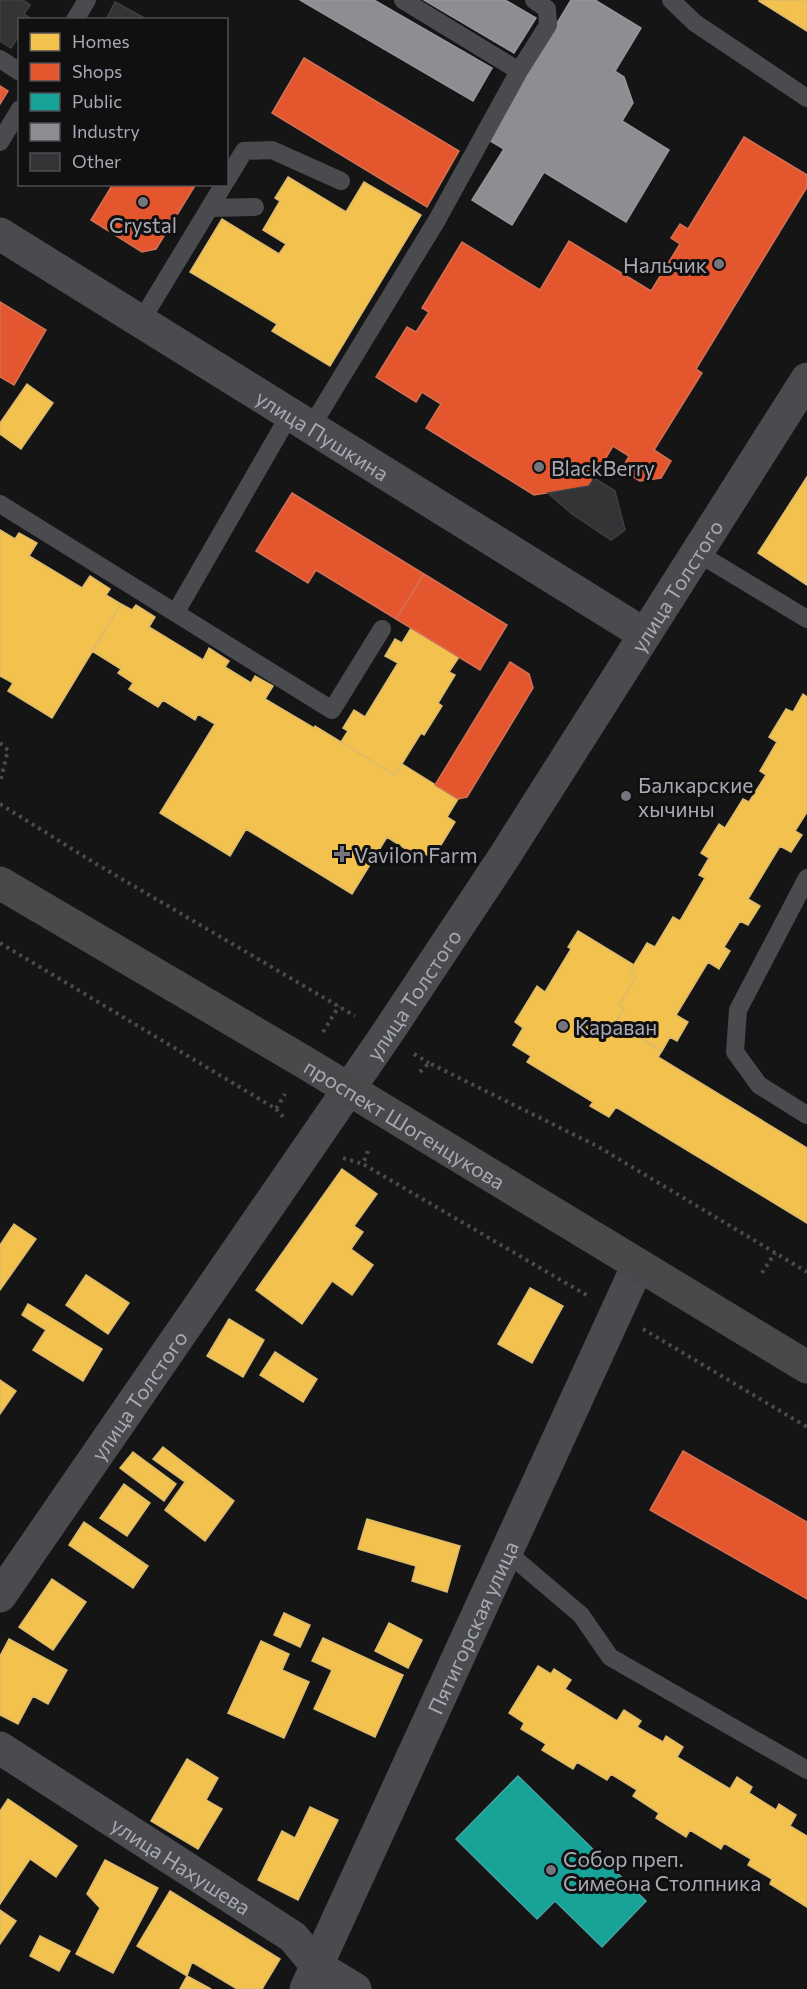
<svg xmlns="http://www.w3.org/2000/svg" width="807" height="1989" viewBox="0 0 807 1989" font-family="Commissioner,sans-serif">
  <rect width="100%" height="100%" fill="#151516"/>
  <path fill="#f2c14e" stroke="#dcba6d" stroke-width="1.5" d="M760,0H807V31L759,1Z
    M288,177L346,212L364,182L421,215L330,366L272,331L277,324L190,272L222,219L279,254L286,244L263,230L280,201L275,198Z
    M27,384L53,403L21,449L0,434V423Z
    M807,477V585L758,553Z
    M0,530L15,539L19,533L37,543L29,556L82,588L90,576L110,589L106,595L121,604L52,718L8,691L13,683L0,676Z
    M121,604L132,610L136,605L155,617L149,627L203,660L209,648L229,661L225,667L251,683L255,676L273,686L265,699L314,728L315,726L395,775L402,764L458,799L447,817L455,822L433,858L423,853L420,858L387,837L352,894L246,829L230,856L160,813L215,724L198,714L195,720L163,700L158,707L129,689L133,683L118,673L121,669L92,651Z
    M411,628L459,657L449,672L455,675L438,703L442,706L424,735L421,733L395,775L341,742L348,731L343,728L354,710L365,717L398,663L385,656L395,639L402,643Z
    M803,694L807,697V812L795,831L802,835L791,852L780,846L748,899L760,906L748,925L740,921L724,947L730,951L719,969L708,962L676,1015L688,1022L677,1041L670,1037L662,1051L615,1023L624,1009L619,1005L636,977L629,973L647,943L655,947L673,917L680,921L705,878L699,875L709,858L701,853L719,824L725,828L743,799L749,802L766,775L760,771L777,742L769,737L786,709L793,712Z
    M578,931L634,965L629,973L636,977L619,1005L624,1009L615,1023L662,1051L658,1057L807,1148V1223L616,1107L609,1117L590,1106L593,1102L527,1062L531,1056L513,1045L523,1028L515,1022L537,986L545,992L571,949L568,947Z
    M342,1169L377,1194L354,1226L363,1232L351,1249L373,1265L352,1295L332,1281L302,1324L256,1290Z
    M14,1224L36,1239L0,1290V1245Z
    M86,1275L129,1303L108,1334L66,1305Z
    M530,1288L563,1306L532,1363L498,1344Z
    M28,1304L102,1349L83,1381L33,1350L46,1330L22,1315Z
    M229,1319L264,1340L243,1377L207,1356Z
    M275,1352L317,1379L303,1402L260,1375Z
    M0,1380L16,1391L0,1414Z
    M163,1447L234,1501L205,1541L165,1510L185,1482L153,1459Z
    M133,1452L176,1484L164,1501L120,1468Z
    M124,1484L150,1503L127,1536L100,1518Z
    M367,1519L460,1546L447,1592L412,1581L416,1566L358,1549Z
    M84,1522L148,1566L133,1588L69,1545Z
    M52,1579L86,1602L53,1650L19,1627Z
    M284,1613L310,1625L300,1647L274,1635Z
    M389,1623L422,1640L408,1668L375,1651Z
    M323,1638L403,1675L375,1737L314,1709L332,1670L312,1661Z
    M9,1639L67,1670L48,1704L33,1696L18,1724L0,1715V1656Z
    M261,1641L289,1654L282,1670L309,1682L284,1738L228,1713Z
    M538,1666L551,1674L554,1669L571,1680L565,1689L617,1721L624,1710L641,1721L637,1727L663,1742L666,1736L683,1747L677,1757L730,1789L737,1777L752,1787L749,1793L776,1810L779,1804L796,1815L790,1826L807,1836V1907L770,1884L772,1879L748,1865L751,1859L724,1843L721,1849L690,1830L686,1837L656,1818L659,1813L633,1796L637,1790L611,1774L607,1780L577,1762L573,1769L542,1750L546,1744L521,1729L524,1723L509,1713Z
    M187,1759L218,1778L206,1800L222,1809L198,1849L151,1821Z
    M8,1799L77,1846L56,1877L30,1859L0,1904V1811Z
    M310,1807L338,1820L298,1900L258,1880L282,1831L295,1838Z
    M105,1860L158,1888L113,1973L76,1954L100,1908L87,1894Z
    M170,1891L280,1959L262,1989H237L192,1962L187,1976L137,1946Z
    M0,1910L16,1921L0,1944Z
    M40,1936L70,1951L59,1971L30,1956Z
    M187,1976L211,1989H180Z"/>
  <path fill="#e4572e" stroke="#d27056" stroke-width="1.5" d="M304,58L459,151L427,207L272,113Z
    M0,86L8,91L0,104Z
    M744,137L807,175V187L696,369L702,373L654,450L671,461L661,478L640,481L621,470L629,456L613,446L589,486L534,495L426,428L441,404L422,392L416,402L376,377L407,327L416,332L429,312L422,308L462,242L540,290L569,241L651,291L680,244L671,238L680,224L688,229Z
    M113,184H196L156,249L142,252L91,220Z
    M0,302L46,330L14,385L0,377Z
    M292,493L424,574L396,619L316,570L308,583L256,551Z
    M424,574L507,625L480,670L396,619Z
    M510,662L529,674L533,688L467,797L458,799L435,785Z
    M683,1451L807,1522V1599L650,1510Z"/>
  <path fill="#17a398" stroke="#42a5a1" stroke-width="1.5" d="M518,1776L646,1901L602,1947L555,1901L537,1919L456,1839Z"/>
  <path fill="#8d8d92" stroke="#95959c" stroke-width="1.5" d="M300,0H374L492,68L473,101Z
    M424,0H505L536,18L514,53Z
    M571,0H595L641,28L615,71L624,77L633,103L622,121L669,150L626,222L544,172L512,225L472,200L504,149L487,139Z"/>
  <path fill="#343437" stroke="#3e3f42" stroke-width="1.5" d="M0,0H23L30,5L24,14L30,18L20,20V34L11,48L0,41Z
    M115,2L146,19L145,20H106Z
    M594,478L615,491L625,530L611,540L572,514L548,493L589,486Z"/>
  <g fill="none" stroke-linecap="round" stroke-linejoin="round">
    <path stroke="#4b4b4f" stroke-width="4" stroke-dasharray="3 4.5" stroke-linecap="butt" d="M0,743L8,750L0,782
      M0,804L93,862L355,1016
      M0,943L276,1109L285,1094
      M323,1032L339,1006
      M414,1054L429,1063
      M420,1072L429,1063L597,1146L807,1272
      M276,1109L286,1120
      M368,1151L363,1164L588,1296
      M343,1158L363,1164
      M762,1273L775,1253
      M643,1329L807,1427"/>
    <path stroke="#4a4b4e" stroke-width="18" d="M403,0L519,71
      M671,0L695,23L807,98
      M75,20L87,0
      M0,59L20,72
      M0,142L20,109
      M226,181L244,151L272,150L341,181
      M211,208L255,207
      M141,321L224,184
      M311,427L437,220L519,71L548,25L547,9L534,0
      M0,504L332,710L382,629
      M696,552L807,619
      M176,612L290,414
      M807,878L738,1010L735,1052L759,1085L807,1115
      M507,1552L581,1615L610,1657L807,1770"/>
    <g stroke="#4a4b4e" stroke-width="33">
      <path id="s1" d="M0,234L644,634"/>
      <path id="s2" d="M0,1748L293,1937L317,1966L355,1989"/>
      <path id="s3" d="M306,1989L638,1265"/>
    </g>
    <path stroke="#4a4b4e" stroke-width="33" id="s4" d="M0,1596L386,1035L504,857L807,379"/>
    <path stroke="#49494c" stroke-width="33" id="s5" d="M0,883L304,1062L807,1367"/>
  </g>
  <g fill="#75757d" stroke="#101011" stroke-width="2">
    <circle cx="143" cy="202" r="6"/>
    <circle cx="719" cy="264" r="6"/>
    <circle cx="539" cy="467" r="6"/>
    <circle cx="626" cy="796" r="6"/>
    <path d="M339 845h6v6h6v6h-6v6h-6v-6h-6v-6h6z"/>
    <circle cx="563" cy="1026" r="6"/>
    <circle cx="551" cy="1870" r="6"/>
  </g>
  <g text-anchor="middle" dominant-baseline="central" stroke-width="6" stroke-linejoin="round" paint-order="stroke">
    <g font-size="21" fill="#a8a9b5" stroke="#101011" text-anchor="start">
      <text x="143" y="224" text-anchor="middle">Crystal</text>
      <text x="707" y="264" text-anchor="end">Нальчик</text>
      <text x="551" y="467">BlackBerry</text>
      <text x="638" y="784">Балкарские<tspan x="638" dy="24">хычины</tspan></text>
      <text x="354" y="854">Vavilon Farm</text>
      <text x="575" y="1026">Караван</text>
      <text x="563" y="1858">Собор преп.<tspan x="563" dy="24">Симеона Столпника</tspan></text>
    </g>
    <g font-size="21" fill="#a8a9b5" stroke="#101011">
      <text stroke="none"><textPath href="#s1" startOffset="380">улица Пушкина</textPath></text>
      <text stroke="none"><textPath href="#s4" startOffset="1216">улица Толстого</textPath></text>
      <text stroke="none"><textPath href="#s4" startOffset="730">улица Толстого</textPath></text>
      <text stroke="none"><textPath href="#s5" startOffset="471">проспект Шогенцукова</textPath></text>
      <text stroke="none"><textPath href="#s4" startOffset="244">улица Толстого</textPath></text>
      <text stroke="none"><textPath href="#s3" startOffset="398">Пятигорская улица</textPath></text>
      <text stroke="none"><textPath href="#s2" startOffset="216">улица Нахушева</textPath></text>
    </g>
  </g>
  <rect x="18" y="18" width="210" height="168" fill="#101011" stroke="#4d4d53" stroke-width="1.5"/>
  <rect x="30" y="33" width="30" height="18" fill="#f2c14e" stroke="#4d4d53" stroke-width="1.5"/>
  <text x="72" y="48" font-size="18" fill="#a8a9b5">Homes</text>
  <rect x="30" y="63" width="30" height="18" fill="#e4572e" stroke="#4d4d53" stroke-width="1.5"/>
  <text x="72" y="78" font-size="18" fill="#a8a9b5">Shops</text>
  <rect x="30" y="93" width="30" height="18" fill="#17a398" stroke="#4d4d53" stroke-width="1.5"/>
  <text x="72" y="108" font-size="18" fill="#a8a9b5">Public</text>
  <rect x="30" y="123" width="30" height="18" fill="#8d8d92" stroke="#4d4d53" stroke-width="1.5"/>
  <text x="72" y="138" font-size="18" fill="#a8a9b5">Industry</text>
  <rect x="30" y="153" width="30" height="18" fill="#343437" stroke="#4d4d53" stroke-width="1.5"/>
  <text x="72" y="168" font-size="18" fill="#a8a9b5">Other</text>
</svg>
